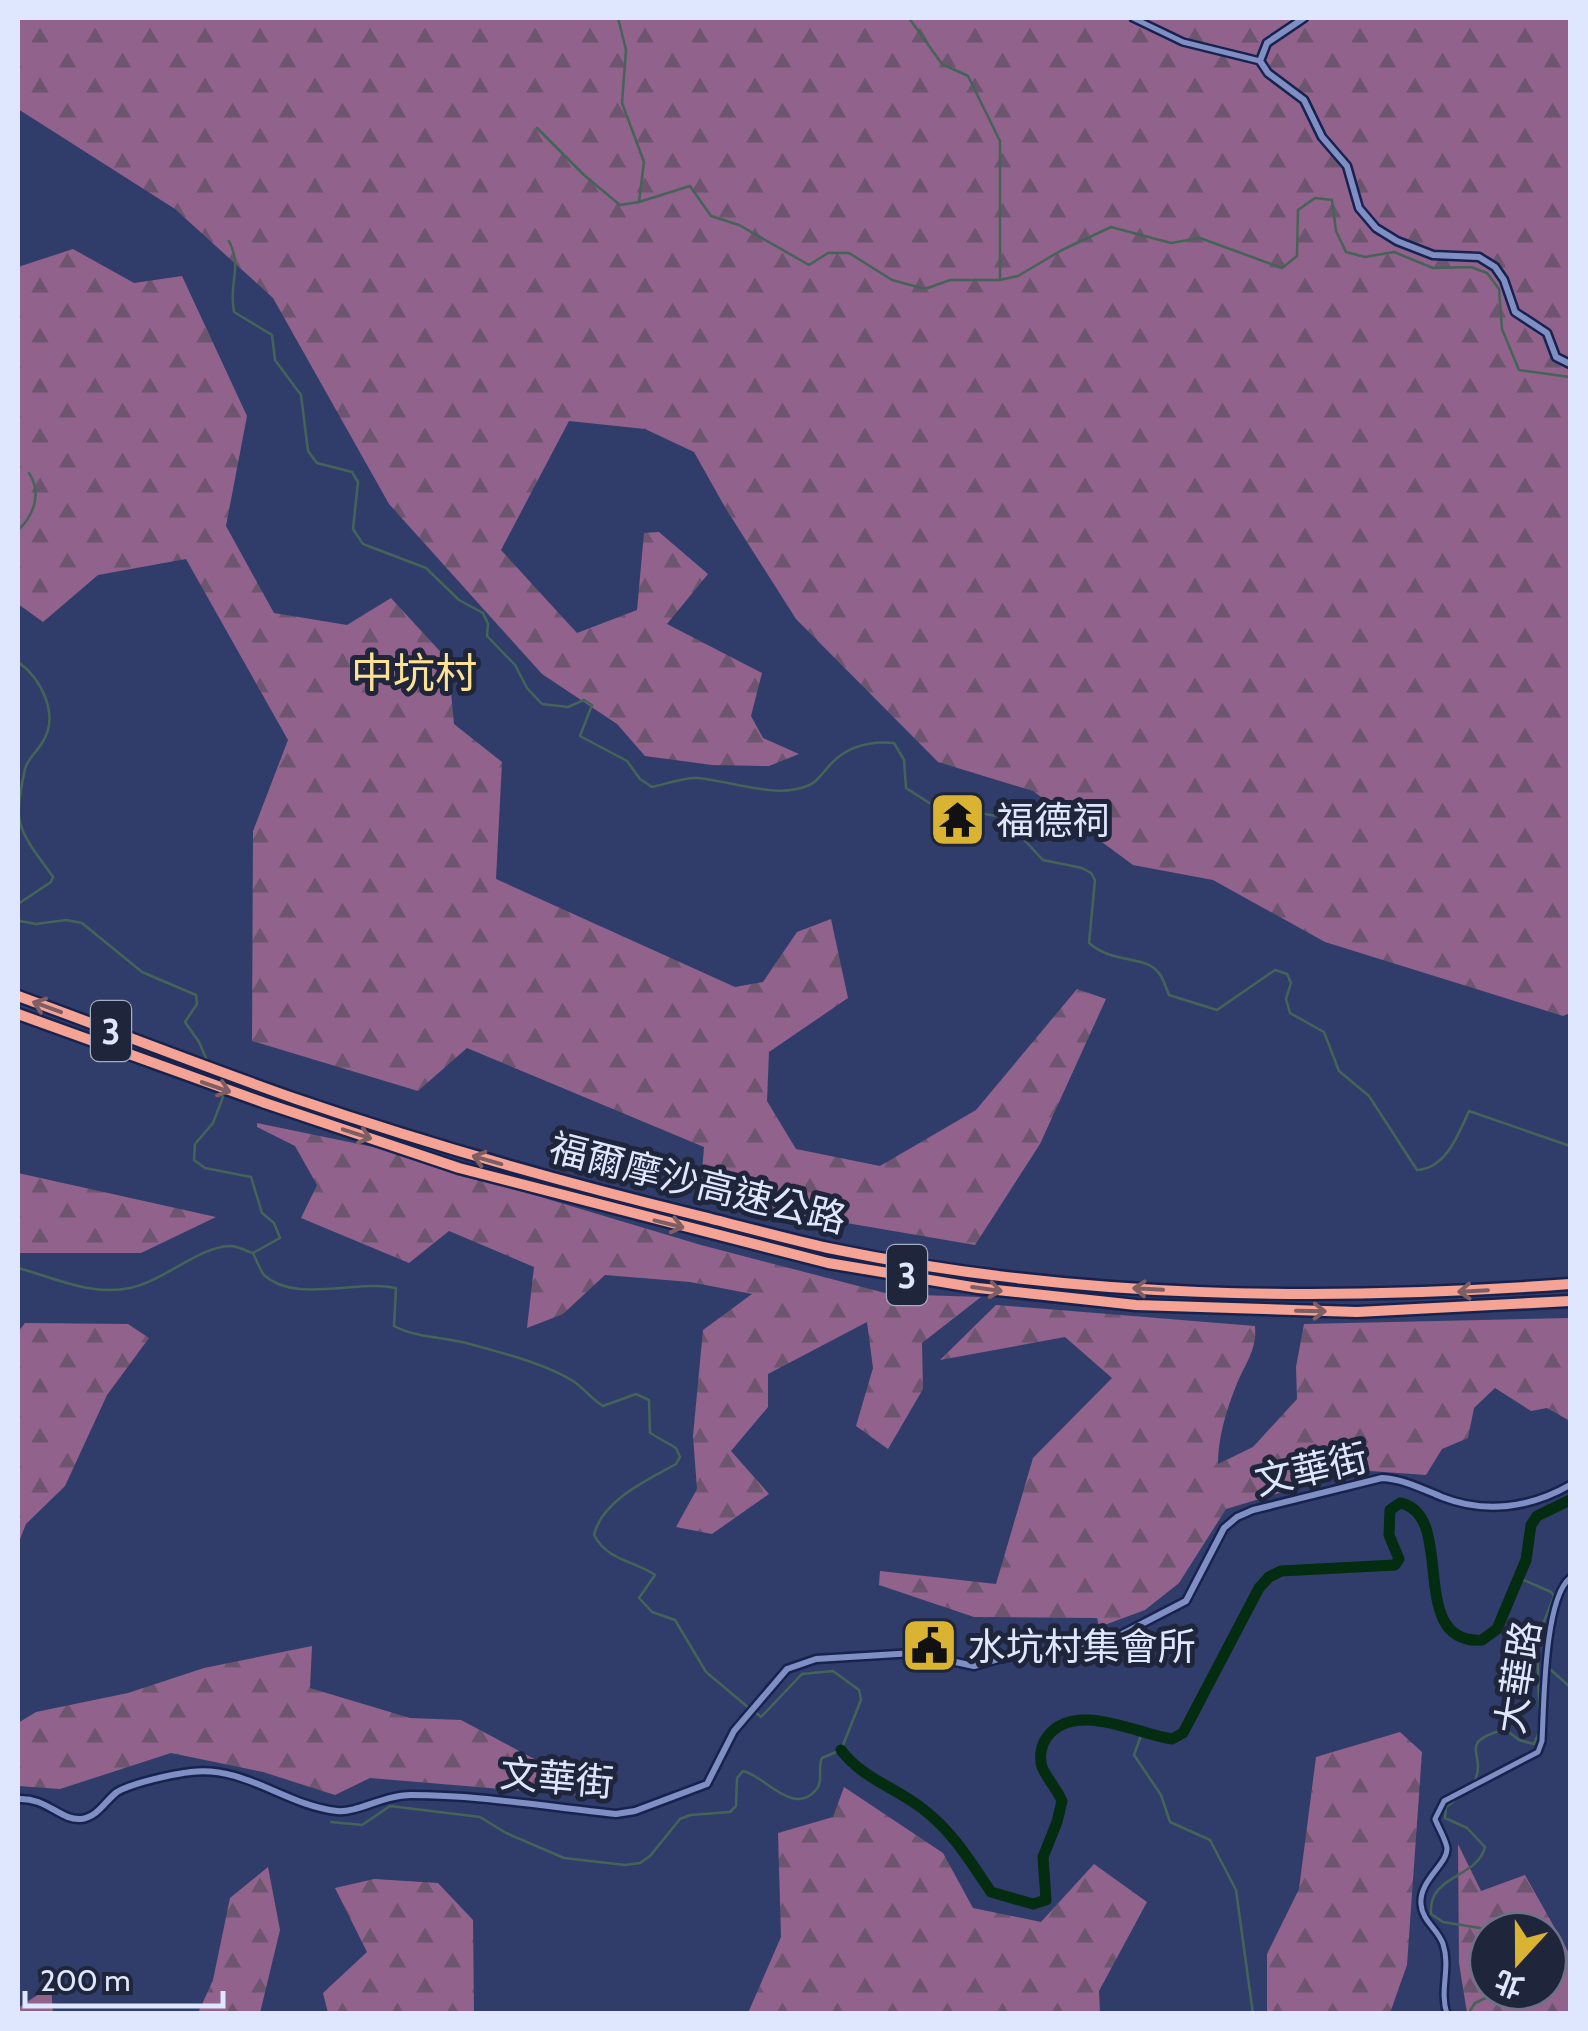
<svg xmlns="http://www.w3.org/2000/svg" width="1588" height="2031" viewBox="0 0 1588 2031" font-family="Cabin,'Noto Sans TC',sans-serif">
  <defs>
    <pattern id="forest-firs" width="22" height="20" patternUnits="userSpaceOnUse" patternTransform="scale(2.5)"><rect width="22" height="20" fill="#91628b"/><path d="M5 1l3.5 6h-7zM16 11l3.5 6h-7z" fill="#6e556f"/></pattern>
  </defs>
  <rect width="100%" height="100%" fill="#303d6b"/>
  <path fill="url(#forest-firs)" fill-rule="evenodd" d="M18,18H1570V1013L1563,1016L1325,942L1213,880L1133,865L1033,791L938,762L796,619L726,509L694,452L645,429L569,421L501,550L577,633L637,610L644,533L659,532L708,574L667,624L762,673L751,716L763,738L799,754L769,766L712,765L645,756L617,724L542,674L389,504L273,298L175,209L18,109Z
    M73,249L134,283L182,276L247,416L226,526L274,613L347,625L391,598L448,660L454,724L502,762L496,879L735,987L763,982L797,932L831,919L848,998L769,1052L767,1101L796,1149L880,1166L976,1110L1077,989L1106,999L1040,1144L975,1245L700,1198L704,1147L467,1048L418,1091L252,1041L253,831L288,740L186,559L98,575L43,622L18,604V267Z
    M257,1123L373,1147L701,1245L889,1294L981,1297L922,1343L923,1389L888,1449L856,1426L873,1368L867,1322L768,1374V1407L731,1451L769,1494L712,1534L676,1527L697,1489L693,1436L703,1330L752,1294L690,1282L605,1275L563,1314L527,1328L534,1267L449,1231L409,1263L301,1218L317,1185L295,1146L257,1127Z
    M18,1173L216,1217L141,1253H18Z
    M996,1305L1255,1326C1257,1351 1245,1363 1236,1386C1226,1411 1218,1438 1218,1464L1253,1447L1297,1399L1296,1367L1304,1324L1570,1318V1421L1547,1408L1531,1411L1495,1388L1474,1408L1468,1438L1442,1449L1426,1475L1356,1470L1226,1509L1179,1583L1145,1610L1099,1627L1097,1618L974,1617L879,1585L880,1571L996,1584L1033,1458L1112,1378L1065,1337L940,1360Z
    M25,1323L128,1324L149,1338L107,1395L65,1486L26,1524L18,1544V1332Z
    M312,1646L310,1688L410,1718L461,1720L608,1798L370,1778L335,1795L263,1772L171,1753L60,1789L18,1786V1723L36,1712L128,1693L204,1668Z
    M1400,1732L1422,1752L1407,1965L1390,2013H1267V1954L1299,1889L1316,1757Z
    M844,1787L943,1853L973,1908L1041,1922L1094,1864L1147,1902L1099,1991L1100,2013H748L781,1937L778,1833L833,1817Z
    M1458,1844L1481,1891L1525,1875L1570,1955V2013H1467L1459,1963ZM1488,1931H1548V1991H1488Z
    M268,1867L280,1930L260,2013H198L213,1980L230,1898Z
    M374,1879L438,1883L473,1920L474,2013H328L323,1993L367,1952L335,1888Z
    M51,1986L53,2013H18V2008Z"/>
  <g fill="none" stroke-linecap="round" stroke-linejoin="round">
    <path stroke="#456458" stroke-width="2.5" d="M618,18L626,50L622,103L644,162L639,202L690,186L711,216L739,225L809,265L828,253H849L892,280L925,289L950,280H1000L1018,276L1062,250L1111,227L1171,243L1200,238L1282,268L1297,256L1298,210L1315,198L1332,200L1336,231L1346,252L1365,257L1394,252L1433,268L1471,267L1487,273L1499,289L1502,329L1519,370L1570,377
      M909,18L942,64L968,76L1000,141V280
      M537,128L584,175L620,205L639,202
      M229,241C243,268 228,283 234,312L272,335L275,360L301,395L308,451L317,463L352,472L358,482L353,529L363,544L426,568L459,600L483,613L488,624L487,636L515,665L527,688L542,704L568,707L584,700L592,705L580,736L627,761L640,779L652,787C666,784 684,777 698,778C732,781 774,799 807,786C817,783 823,772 830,765C847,746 869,741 894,743L904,760L906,788L934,806L1003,817L1043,860L1082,868L1091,873L1095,880L1089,943C1113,964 1144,955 1158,972C1163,977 1166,988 1169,995L1217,1010L1275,970L1287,974L1291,983L1286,999L1290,1013L1324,1032L1339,1071L1369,1096L1417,1170C1446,1169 1459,1133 1469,1111L1570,1146
      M18,530C34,516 42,492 29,473
      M18,662C42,679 60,716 42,743C36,753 28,758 25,769C22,783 18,801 19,816C21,838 41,859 53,877L51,882L18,904
      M18,918L20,921L36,924L66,920L82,923L142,972L196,995L197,1004L185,1022L199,1042L209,1065
      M220,1090L223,1097L213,1123L195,1144L194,1160L205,1168L251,1177L262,1213L274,1223L280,1238L253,1253C256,1259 260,1270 264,1275C295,1304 357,1279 396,1288L394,1326C416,1338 445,1337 470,1344C502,1353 544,1363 573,1381C584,1388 591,1399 603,1406L636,1394L649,1400L650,1433L676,1448L680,1457L676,1464C648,1480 602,1500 594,1535C608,1561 633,1560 655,1575L639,1598L652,1612L675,1620L706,1672L749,1708
      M18,1268C55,1278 90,1296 130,1288C164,1281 198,1247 230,1246C237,1246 245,1250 252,1253
      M1551,1670L1570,1687
      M1142,1733L1134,1755L1161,1795L1170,1822L1210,1840L1236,1890L1253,2014
      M1475,1781C1487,1751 1455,1744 1505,1729L1519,1740L1534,1744L1540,1730L1537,1640L1554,1596L1551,1592L1519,1578
      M1471,1788L1446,1807L1445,1818L1467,1828L1485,1847C1477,1879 1428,1874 1431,1914L1443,1922L1498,1931
      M331,1822L362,1825L390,1806L480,1817L506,1833L564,1858L625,1865L640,1863L650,1856L680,1819L690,1815L730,1812L736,1806L737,1778L743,1771C764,1775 793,1817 816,1790C824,1781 817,1768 822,1758L841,1750L861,1700L859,1690L833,1671L802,1674L761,1717L755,1712
      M1468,2014L1475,2003L1501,1991"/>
    <path stroke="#032c11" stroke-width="11" d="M841,1750C863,1779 895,1787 923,1809C953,1832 970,1861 991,1892L1033,1904L1046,1900L1043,1857L1057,1822L1062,1801C1057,1789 1047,1779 1042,1767C1039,1757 1041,1745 1047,1737C1074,1700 1137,1734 1172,1739L1183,1733L1259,1588L1269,1577L1281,1571L1395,1565L1399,1559L1389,1535L1390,1510L1400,1503C1458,1514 1405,1645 1482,1640L1497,1629L1526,1560L1531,1525L1537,1516L1570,1500"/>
    <defs>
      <path id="minor" d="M1133,18L1183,42L1260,61
        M1447,2014C1439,1990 1451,1968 1443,1944C1438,1929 1422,1921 1421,1904C1419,1880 1448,1864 1447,1848C1446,1840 1438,1827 1435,1819L1444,1801L1538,1752L1542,1741C1544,1706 1544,1599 1570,1578"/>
      <path id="tertiary" d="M1304,18L1267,43L1260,61L1268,73L1304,100L1322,137L1347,166L1359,208L1376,228L1397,241L1433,255L1479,257L1495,267L1504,280L1515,312L1547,333L1556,357L1570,364
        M18,1799C46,1797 61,1821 81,1819C98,1817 105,1801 117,1792C132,1783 173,1774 191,1772C244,1765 287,1806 337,1811C358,1813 383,1795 411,1795C480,1795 548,1807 616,1814L635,1811L707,1784L734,1731L787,1669L816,1659L914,1653L974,1666L1005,1657L1097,1647L1186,1601L1224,1528L1237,1517L1253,1510L1382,1478C1403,1479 1422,1489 1442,1497C1485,1514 1530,1508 1570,1485"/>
      <path id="motorway" d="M18,996C111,1030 202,1066 296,1099C427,1144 561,1182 696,1215C740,1226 784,1238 828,1248C1072,1299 1323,1302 1570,1284
        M18,1014L265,1103L459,1168L828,1263L978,1288L1136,1305L1357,1312L1570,1301"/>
    </defs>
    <use href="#minor" stroke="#18224e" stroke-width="10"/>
    <use href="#tertiary" stroke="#18224e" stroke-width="11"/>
    <use href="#motorway" stroke="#18224e" stroke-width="15"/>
    <use href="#minor" stroke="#7f8fc4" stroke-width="5"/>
    <use href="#tertiary" stroke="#7f8fc4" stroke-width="6"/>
    <use href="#motorway" stroke="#f5a394" stroke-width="10"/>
  </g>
  <defs><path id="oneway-shaft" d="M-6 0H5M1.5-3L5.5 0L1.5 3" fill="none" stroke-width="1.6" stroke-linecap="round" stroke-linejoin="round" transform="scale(2.5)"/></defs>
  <g stroke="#7f5e63">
    <use href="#oneway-shaft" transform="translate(47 1007) rotate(-160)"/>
    <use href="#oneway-shaft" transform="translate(216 1087) rotate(19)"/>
    <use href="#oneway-shaft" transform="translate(357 1134) rotate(18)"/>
    <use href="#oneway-shaft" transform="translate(487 1160) rotate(-164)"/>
    <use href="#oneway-shaft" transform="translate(669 1224) rotate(14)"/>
    <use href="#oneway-shaft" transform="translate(987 1289) rotate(8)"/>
    <use href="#oneway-shaft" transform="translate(1148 1289) rotate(-177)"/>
    <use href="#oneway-shaft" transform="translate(1473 1291) rotate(177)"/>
    <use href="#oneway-shaft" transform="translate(1311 1311) rotate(1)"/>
  </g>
  <defs>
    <symbol id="temple-square" viewBox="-11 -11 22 22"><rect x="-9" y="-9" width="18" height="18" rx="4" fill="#dab333" stroke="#1f263b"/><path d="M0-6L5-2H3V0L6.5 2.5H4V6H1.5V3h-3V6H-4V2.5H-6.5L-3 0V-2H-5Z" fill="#111"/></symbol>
    <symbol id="civic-square" viewBox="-11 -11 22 22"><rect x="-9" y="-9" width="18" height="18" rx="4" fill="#dab333" stroke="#1f263b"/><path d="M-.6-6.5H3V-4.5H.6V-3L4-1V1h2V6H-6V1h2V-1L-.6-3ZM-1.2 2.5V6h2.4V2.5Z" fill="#111"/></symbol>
  </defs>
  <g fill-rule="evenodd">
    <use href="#temple-square" x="926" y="788" width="63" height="63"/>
    <use href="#civic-square" x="898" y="1614" width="63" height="63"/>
  </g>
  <g text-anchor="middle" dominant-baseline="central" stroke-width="10" stroke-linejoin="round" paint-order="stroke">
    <g fill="#1f263b" stroke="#a5adc4" stroke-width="2.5">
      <rect x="91" y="1001" width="40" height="60" rx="8"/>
      <rect x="887" y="1245" width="40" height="60" rx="8"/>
    </g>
    <g font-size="35" font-weight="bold" fill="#dfe7fe">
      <text x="111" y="1031">3</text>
      <text x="907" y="1275">3</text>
    </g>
    <g font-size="38" fill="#dfe7fe" stroke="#1f263b" text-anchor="start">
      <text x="996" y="820">福德祠</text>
      <text x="968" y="1646">水坑村集會所</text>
    </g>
    <g font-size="38" fill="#dfe7fe" stroke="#1f263b">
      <text transform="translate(698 1183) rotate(14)">福爾摩沙高速公路</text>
      <text transform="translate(1311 1469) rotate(-13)">文華街</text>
      <text transform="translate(1518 1677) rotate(-81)">大華路</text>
      <text transform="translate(557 1778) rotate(5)">文華街</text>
    </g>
    <g font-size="42" fill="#fde296" stroke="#1f263b">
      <text x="414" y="673">中坑村</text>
    </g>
  </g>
  <rect width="1588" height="2031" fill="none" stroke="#dfe7fe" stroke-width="40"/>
  <g transform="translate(1518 1961) rotate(201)"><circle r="48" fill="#1f263b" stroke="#6c7389" stroke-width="2.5"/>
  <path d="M0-8L18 38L0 25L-18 38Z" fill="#dab333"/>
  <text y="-15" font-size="28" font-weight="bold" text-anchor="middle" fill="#dfe7fe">北</text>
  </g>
  <path d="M25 1991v15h198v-15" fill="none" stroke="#dfe7fe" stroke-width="5"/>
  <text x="40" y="1991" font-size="30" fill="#dfe7fe" stroke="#1f263b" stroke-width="8" paint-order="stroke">200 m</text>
</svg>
